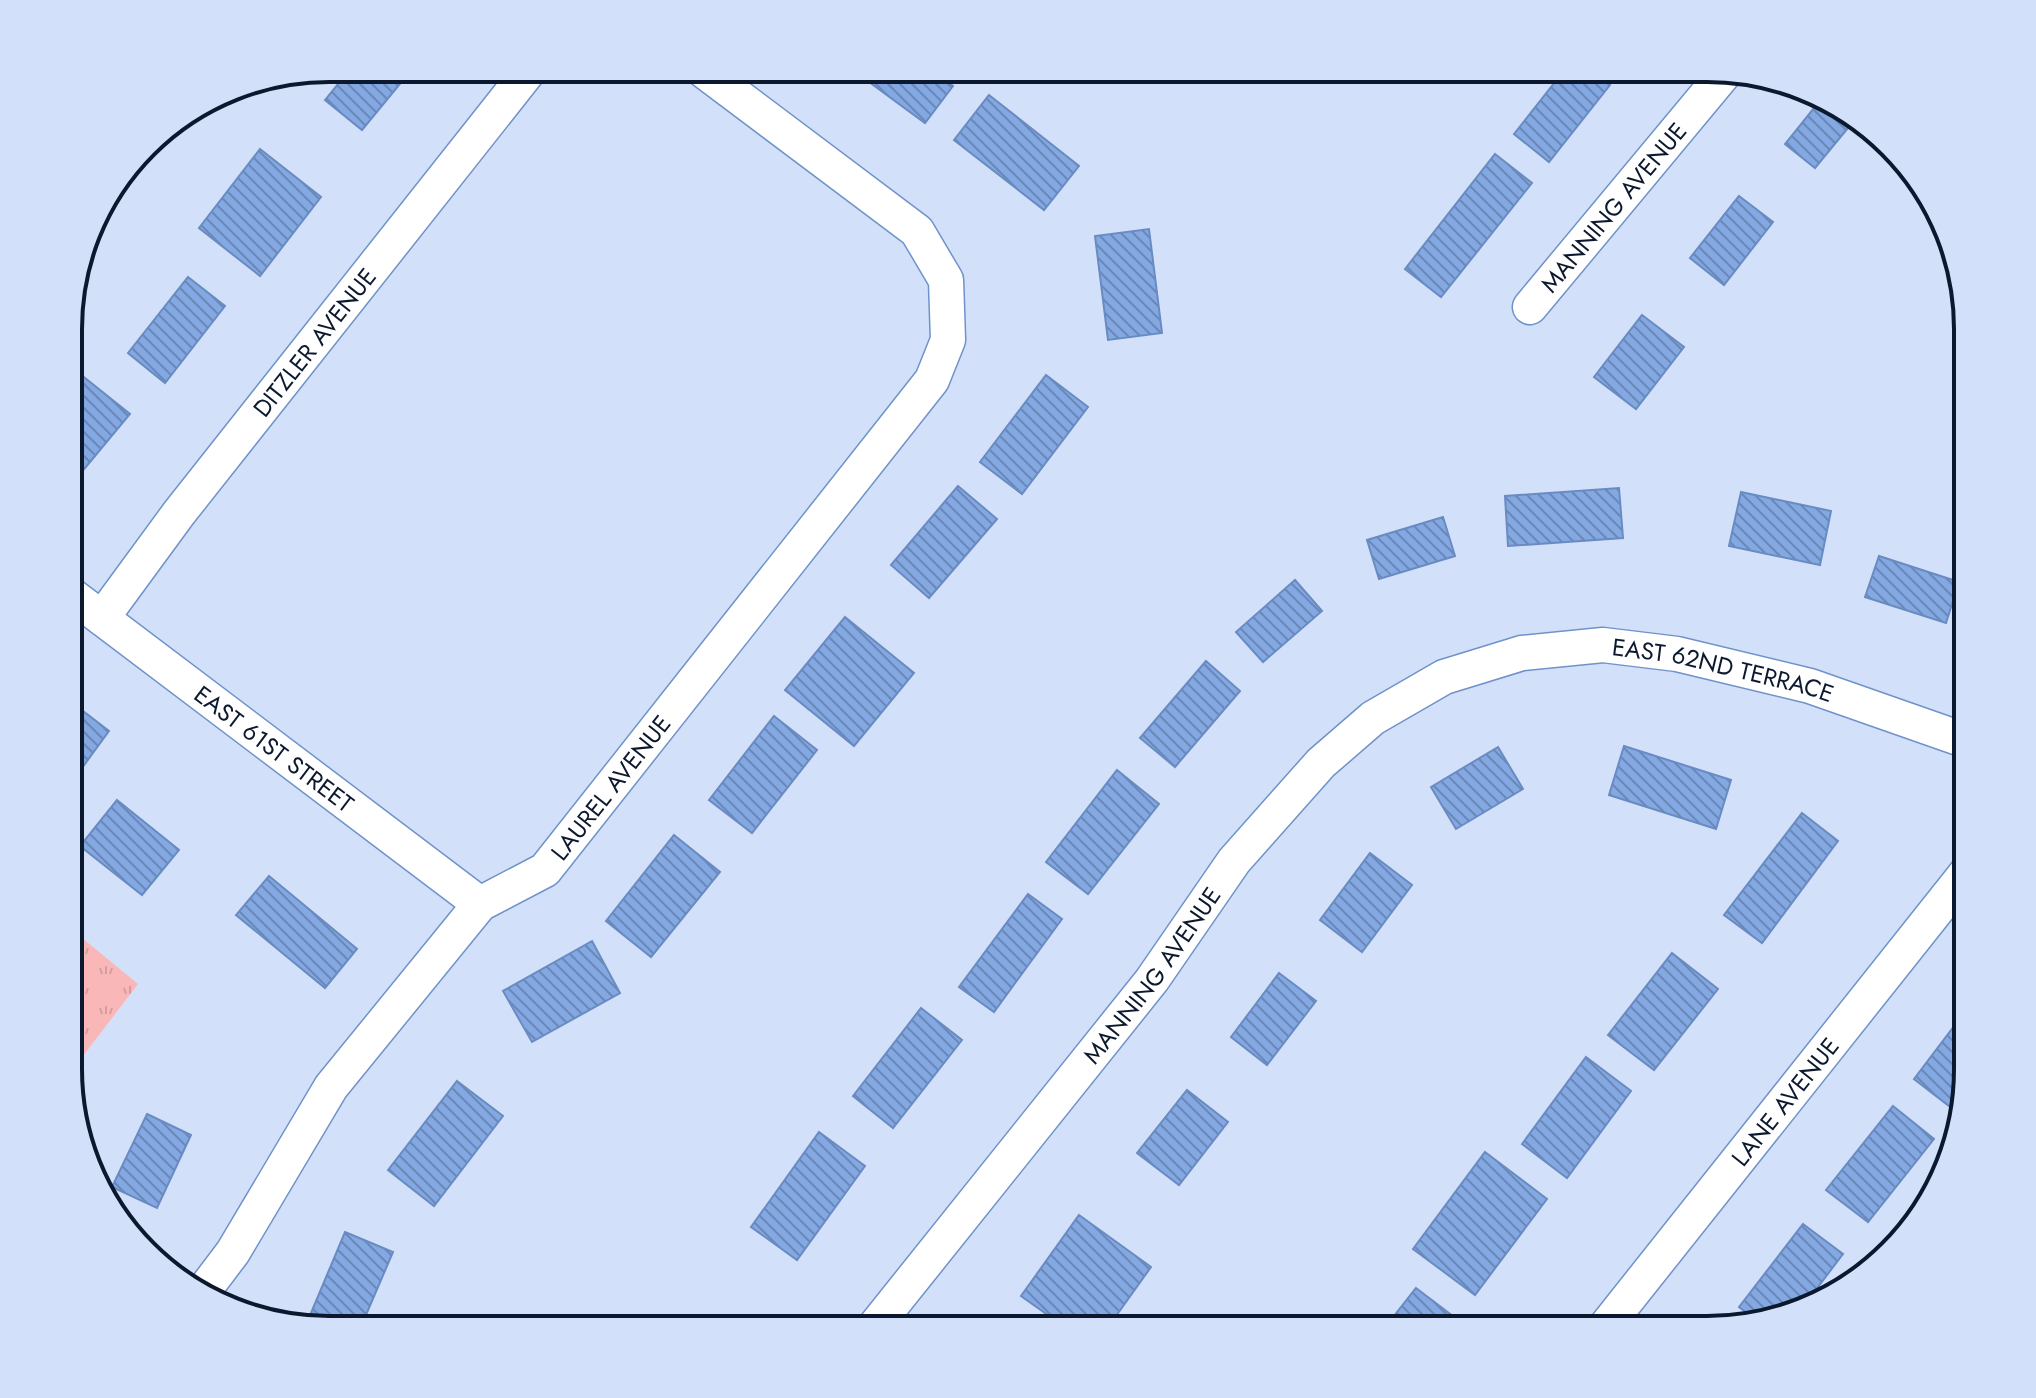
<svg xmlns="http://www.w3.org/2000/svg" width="2036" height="1398" viewBox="0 0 2036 1398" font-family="Jost,sans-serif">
  <defs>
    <pattern id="grass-tufts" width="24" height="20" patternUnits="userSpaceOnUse" patternTransform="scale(2)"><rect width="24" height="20" fill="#f9b8b7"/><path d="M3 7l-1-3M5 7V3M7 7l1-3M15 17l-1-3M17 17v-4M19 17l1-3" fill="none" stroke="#d49d9e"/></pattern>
    <pattern id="building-back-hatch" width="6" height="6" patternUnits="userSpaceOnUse" patternTransform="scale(2)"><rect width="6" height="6" fill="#84a8e1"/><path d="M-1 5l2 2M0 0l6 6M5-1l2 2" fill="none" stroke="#6a88b7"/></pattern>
  </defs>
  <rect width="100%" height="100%" fill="#d2e1f9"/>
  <path fill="url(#grass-tufts)" d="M70,928L138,984L70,1073Z"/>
  <path fill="url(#building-back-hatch)" stroke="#698bc2" stroke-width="2" d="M351,68H413L362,130L325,100Z
    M850,68H929L953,86L925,123Z
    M1566,68H1588L1610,85L1549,162L1514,134Z
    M989,95L1079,166L1044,210L954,140Z
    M1822,98L1857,117L1815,168L1785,144Z
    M260,149L321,197L260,276L199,228Z
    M1495,154L1532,183L1441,297L1405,269Z
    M1739,196L1773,222L1724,285L1690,258Z
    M1149,229L1162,333L1108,340L1095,236Z
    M188,277L225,306L165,383L128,353Z
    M1642,315L1684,347L1636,409L1594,377Z
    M70,366L130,414L80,474L70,466Z
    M1046,375L1088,407L1022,494L980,462Z
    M958,486L997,519L929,598L891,565Z
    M1619,488L1623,538L1508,546L1505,496Z
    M1741,492L1831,511L1820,565L1729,546Z
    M1443,517L1455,556L1379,579L1367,540Z
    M1879,556L1959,582L1946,623L1865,597Z
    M1295,580L1322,611L1263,662L1236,632Z
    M845,617L914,673L854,746L785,690Z
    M1206,661L1240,691L1175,767L1140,738Z
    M70,701L109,731L82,768L70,759Z
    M774,716L817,750L752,833L709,800Z
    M1624,746L1731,780L1716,829L1609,795Z
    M1498,747L1523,789L1456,829L1431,787Z
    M1117,770L1159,804L1088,894L1046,862Z
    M117,800L179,850L142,895L80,846Z
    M1802,813L1838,841L1762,943L1724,915Z
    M674,835L720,872L651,957L606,921Z
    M1370,853L1412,885L1362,952L1320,920Z
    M269,876L357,949L325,988L236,915Z
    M1028,894L1062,919L994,1012L959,987Z
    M592,941L620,993L532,1042L503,991Z
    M1672,953L1718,989L1654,1070L1608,1035Z
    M1279,973L1316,1001L1267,1065L1231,1037Z
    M921,1008L962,1040L893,1128L853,1096Z
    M1967,1009V1082L1949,1106L1914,1079Z
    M1586,1057L1631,1091L1567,1178L1522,1144Z
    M457,1081L503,1116L434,1206L388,1170Z
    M1187,1090L1228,1122L1179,1185L1137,1153Z
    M1893,1106L1934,1139L1868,1222L1826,1190Z
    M147,1114L191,1135L157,1208L112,1187Z
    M819,1132L865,1166L797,1260L751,1227Z
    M1485,1152L1547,1199L1475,1295L1413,1249Z
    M1079,1215L1151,1267L1106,1330H1069L1021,1296Z
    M1803,1224L1843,1254L1802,1308L1755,1319L1739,1307Z
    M345,1232L393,1252L360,1329H351L311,1313Z
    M1416,1288L1458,1320L1450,1330H1383Z
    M1002,1319L1017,1330H994Z"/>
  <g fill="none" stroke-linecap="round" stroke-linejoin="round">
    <defs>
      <g id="street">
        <path id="s1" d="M1530,307L1728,69"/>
        <path id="s2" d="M70,594L480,904"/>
        <path id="s3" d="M102,618L179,513L531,68"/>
        <path id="s4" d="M202,1293L233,1252L331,1087L480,904L545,870L932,380L948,340L946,280L917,231L700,68"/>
        <path id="s5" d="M872,1330L1152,980L1234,861L1321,763L1373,718L1444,677L1522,653L1603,645L1677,654L1810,686L1967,741"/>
        <path id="s6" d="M1603,1330L1967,872"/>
      </g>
    </defs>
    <use href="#street" stroke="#6f92ca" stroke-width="37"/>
    <use href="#street" stroke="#fff" stroke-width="34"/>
  </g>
  <g text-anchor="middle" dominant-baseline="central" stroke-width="6" stroke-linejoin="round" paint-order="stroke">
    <g font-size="24" fill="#0b182d" stroke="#d2e1f9">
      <text stroke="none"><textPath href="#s1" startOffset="130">MANNING AVENUE</textPath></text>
      <text stroke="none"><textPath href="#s3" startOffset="348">DITZLER AVENUE</textPath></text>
      <text stroke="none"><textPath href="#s5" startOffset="1160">EAST 62ND TERRACE</textPath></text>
      <text stroke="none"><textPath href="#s2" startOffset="256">EAST 61ST STREET</textPath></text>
      <text stroke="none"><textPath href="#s4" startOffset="658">LAUREL AVENUE</textPath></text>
      <text stroke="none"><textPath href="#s5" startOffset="452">MANNING AVENUE</textPath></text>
      <text stroke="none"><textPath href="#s6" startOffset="292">LANE AVENUE</textPath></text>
    </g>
  </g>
  <path d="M0 0H2036V1398H0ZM329 82H1707A247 247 0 0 1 1954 329V1069A247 247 0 0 1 1707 1316H329A247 247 0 0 1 82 1069V329A247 247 0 0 1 329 82Z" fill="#d2e1f9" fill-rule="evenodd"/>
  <path fill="none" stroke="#0b182d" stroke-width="4" d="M329 82H1707A247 247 0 0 1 1954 329V1069A247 247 0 0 1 1707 1316H329A247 247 0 0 1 82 1069V329A247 247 0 0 1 329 82Z"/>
</svg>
